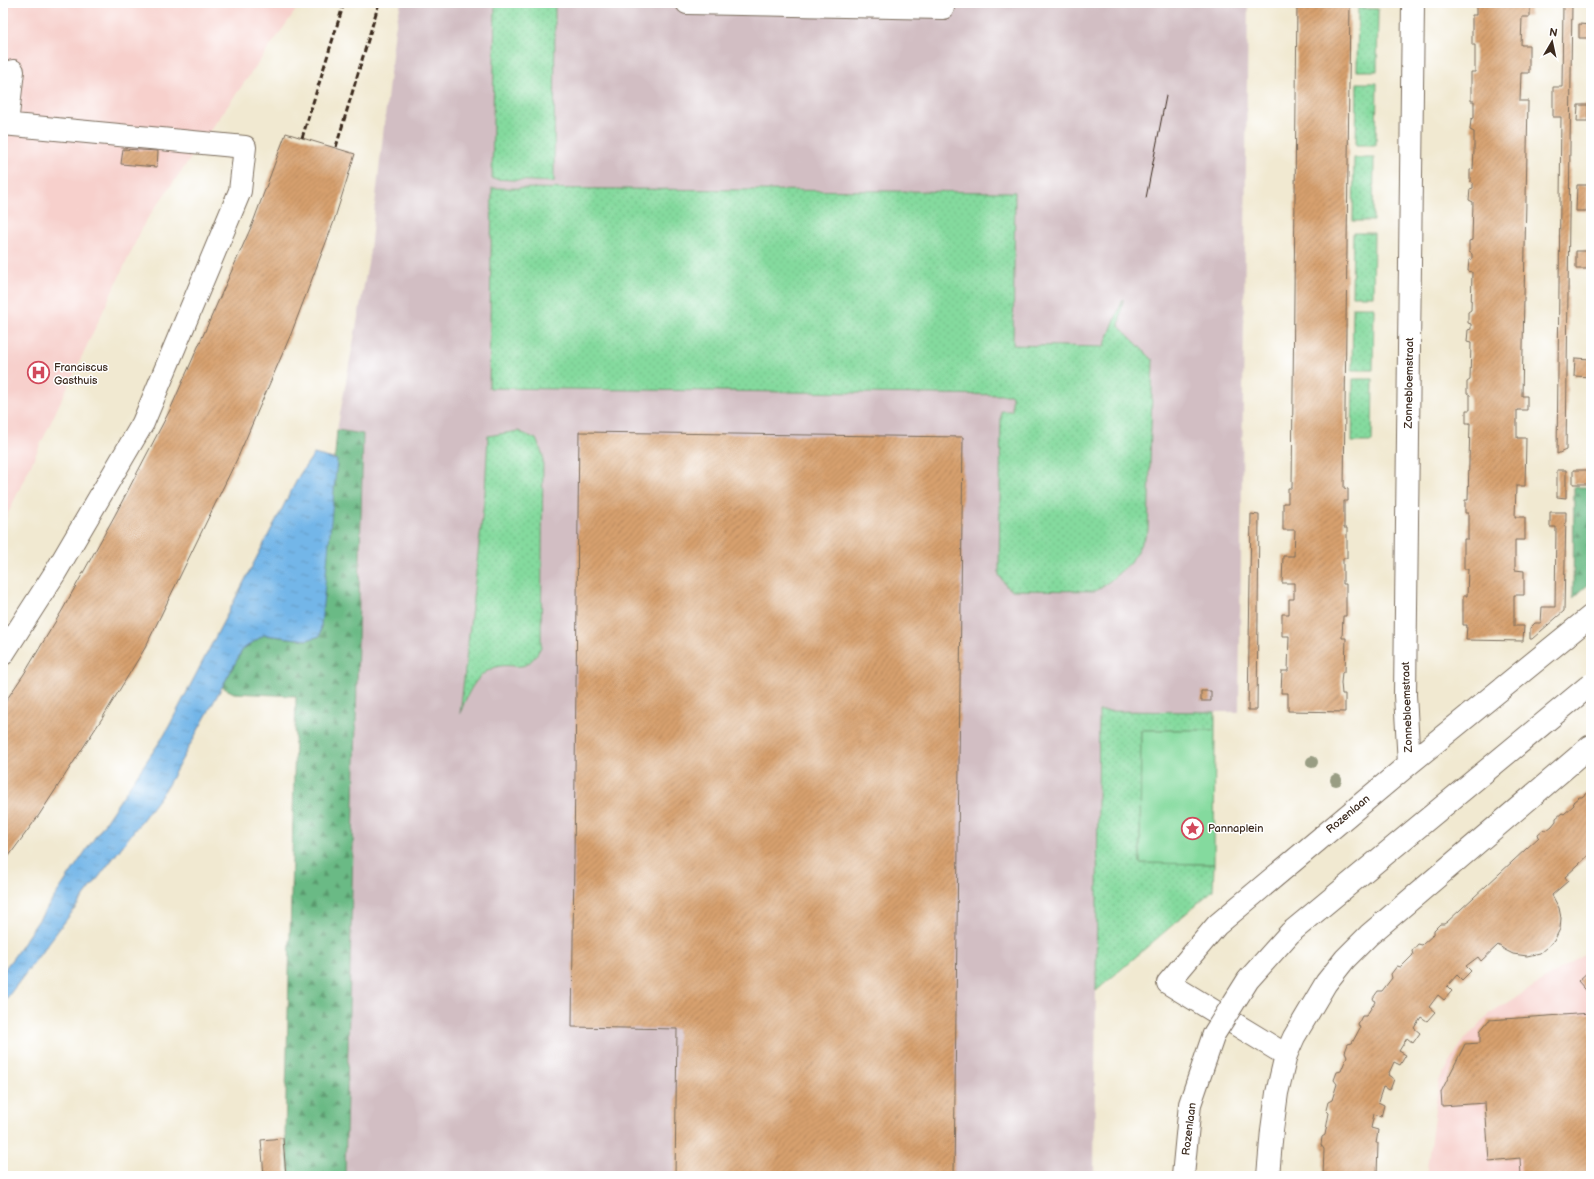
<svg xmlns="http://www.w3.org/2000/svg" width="1594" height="1179" viewBox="0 0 1594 1179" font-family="'Balsamiq Sans',sans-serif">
  <defs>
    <pattern id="grass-dots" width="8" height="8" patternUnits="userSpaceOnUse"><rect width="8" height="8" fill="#84da9e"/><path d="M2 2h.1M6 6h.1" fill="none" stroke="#73bb88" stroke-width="1.8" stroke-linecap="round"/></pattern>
    <pattern id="forest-firs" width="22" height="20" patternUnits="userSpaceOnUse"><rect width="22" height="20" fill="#6bba85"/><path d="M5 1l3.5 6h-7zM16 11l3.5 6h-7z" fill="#59976c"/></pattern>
    <pattern id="water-ripples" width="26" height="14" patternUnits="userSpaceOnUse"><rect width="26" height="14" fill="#73b6e8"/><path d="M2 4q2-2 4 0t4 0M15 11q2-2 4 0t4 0" fill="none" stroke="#6094bb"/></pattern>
    <pattern id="building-hatch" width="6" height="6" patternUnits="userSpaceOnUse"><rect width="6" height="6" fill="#d7a06e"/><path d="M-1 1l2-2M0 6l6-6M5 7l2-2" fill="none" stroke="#b0835a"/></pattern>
  </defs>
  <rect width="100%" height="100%" fill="#fff"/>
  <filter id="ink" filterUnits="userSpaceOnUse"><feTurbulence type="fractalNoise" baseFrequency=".025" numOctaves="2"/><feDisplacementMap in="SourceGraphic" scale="8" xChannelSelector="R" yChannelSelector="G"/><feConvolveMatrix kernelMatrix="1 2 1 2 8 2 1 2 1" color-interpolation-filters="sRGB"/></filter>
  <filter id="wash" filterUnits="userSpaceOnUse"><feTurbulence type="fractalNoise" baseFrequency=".012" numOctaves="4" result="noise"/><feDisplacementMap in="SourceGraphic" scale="16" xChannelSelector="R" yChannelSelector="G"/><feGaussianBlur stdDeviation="0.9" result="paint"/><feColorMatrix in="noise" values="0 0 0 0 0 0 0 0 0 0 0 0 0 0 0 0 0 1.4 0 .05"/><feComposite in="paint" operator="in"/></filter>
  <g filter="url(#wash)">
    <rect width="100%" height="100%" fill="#f1e9d1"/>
    <path fill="#f7d0cc" d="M3,3H301L145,222L3,524Z
      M1591,950V1176H1426L1439,1081L1464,1040L1490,1014Z"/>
    <path fill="#d2bec3" d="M401,3H1248L1239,712H1099L1094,1176H345L363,434L337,430L369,258L395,29Z"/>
    <path fill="url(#grass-dots)" stroke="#60825e" d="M495,3H555L554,182L492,179Z
      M1358,8L1378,9L1377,71H1357Z
      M1357,83H1377L1376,145H1356Z
      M1354,158H1374L1373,221H1353Z
      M492,188L1015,192L1013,345L1104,347L1123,299L1119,326L1153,360L1148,531L1131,562L1111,580L1095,591L1013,590L1007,587L999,575L1001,411H1012V395L489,388Z
      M1353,233H1374L1373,296H1352Z
      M1353,307H1374L1373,370H1352Z
      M1353,379H1373L1372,442H1352Z
      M518,431L536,439L543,455L541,647C523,680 514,658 491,669C474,677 466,697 460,714L485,492L488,436Z
      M1099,711L1215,712V730H1141L1140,863L1214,864L1213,890L1096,991Z"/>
    <path fill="url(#forest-firs)" stroke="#537252" d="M337,430L363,434L345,1176H290L285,1134L296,696L234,693L222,687L243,649L264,635L307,640L320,636Z
      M1574,487H1591V582L1573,598Z"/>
    <path fill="#84da9e" stroke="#60825e" d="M1141,730H1215L1214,864L1140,863Z"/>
    <path fill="url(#water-ripples)" stroke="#577083" d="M314,454L337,460L320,636L307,640L264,635L243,649L165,790L3,1003V971L13,958L165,734L300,474Z"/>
    <g id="blocks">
      <path fill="url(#building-hatch)" d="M1297,3H1350L1344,488L1348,489V501H1344V528H1347V558H1343V584H1346V616H1343L1342,638H1346L1345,672H1342L1341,683L1342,694H1345V712L1288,711V693H1281L1282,671H1288L1289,636H1282V614H1289V599H1294V583H1282L1283,556H1294L1295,530H1283V503H1288V488H1292Z
        M1476,3H1530V17H1522L1521,45H1529V73H1521L1520,101H1528L1522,396H1527V410H1517V438H1526L1525,486H1516L1515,517H1525V540H1515V570L1524,571V595H1514V626H1524L1523,641L1466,640L1467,625H1463V596H1467L1468,569H1464V539H1468V513H1465V500H1468L1470,423H1466V410H1470V395L1467,393V382L1470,380L1471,343L1467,342L1468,330L1471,329V324L1468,323V312L1471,310L1472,272L1468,271L1469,260L1472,259V254L1469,252V241L1472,240L1473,202L1469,200L1470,189L1473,188V183L1470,181V170L1473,169L1474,151V132L1470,130L1471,119L1474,118V101H1471V72H1475V45H1472V15H1476Z
        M1563,3H1572L1568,292L1566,450L1557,454L1561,117H1553V87H1562Z
        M1579,24L1591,25V38H1579Z
        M1578,105H1588V121H1577Z
        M286,133L355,154L333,224L291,334L238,457L145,648L103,717L39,815L3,864V705L24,674L63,609L115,515L170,410L252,225Z
        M123,149L158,151L157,167L121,164Z
        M1577,185H1588L1587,211H1576Z
        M1576,251H1591V269H1576Z
        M1575,358L1591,359V377L1574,376Z
        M579,432L963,437L954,1176H675L677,1029L572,1027Z
        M1557,470H1566V498L1557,497Z
        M1573,470H1591V484H1573Z
        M1550,512H1566L1564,611L1532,639H1530V628L1535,623H1541L1542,607H1555L1556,527H1550Z
        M1251,514L1259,515L1257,710H1248Z
        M1201,691H1211V701H1201Z
        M1591,789V853L1565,877L1568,881L1552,895L1559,908L1561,918L1560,929L1554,941L1540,953L1527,956L1513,954L1505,950L1498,945L1481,961L1478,957L1466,966L1471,971L1462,980L1457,975L1447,986L1452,991L1444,1000L1438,995L1429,1007L1435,1012L1427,1021L1421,1017L1414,1028L1420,1033L1413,1043L1407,1038L1399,1051L1406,1055L1400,1065L1394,1062L1388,1075L1394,1079L1390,1090L1383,1087L1378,1102L1384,1105L1381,1117L1374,1114L1371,1128L1378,1130L1376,1143H1378L1377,1176H1323L1324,1149L1321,1145L1322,1137L1325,1135L1329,1113L1326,1110L1328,1102L1332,1100L1337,1084L1334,1080L1337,1072L1341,1071L1347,1056L1345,1052L1348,1044L1352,1043L1360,1028L1358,1024L1362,1016H1366L1375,1002L1373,998L1378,991H1382L1392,978L1391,974L1397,966L1401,967L1413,955L1412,951L1418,944L1422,945L1434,934V930L1440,924H1444L1447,922L1539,837L1538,834L1544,829L1547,830L1552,826L1556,821V818L1562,813L1564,814L1574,805L1573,802L1579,797H1582Z
        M1591,969V996L1578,981Z
        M1591,1013V1176H1521L1520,1158L1489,1161L1485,1103L1442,1106L1441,1092L1465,1044L1480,1043V1031L1489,1020Z
        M283,1138L286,1176H264L261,1140Z"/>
    </g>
  </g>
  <g filter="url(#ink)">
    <use href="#blocks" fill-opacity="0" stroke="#7b6d5d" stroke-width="1"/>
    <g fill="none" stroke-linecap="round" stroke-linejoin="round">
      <defs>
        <path id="minor" d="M687,3L943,8V3
          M3,124L245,147L240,191L143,423L55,573L3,654
          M7,124L13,71
          M1409,764L1405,695L1413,3
          M1286,1055L1168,983L1217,925L1409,764L1591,616
          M1268,1176L1272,1130L1277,1093L1286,1055L1294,1037L1326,983L1345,959L1369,935L1591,746"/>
      </defs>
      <use href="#minor" stroke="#7b6d5d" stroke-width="24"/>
      <use href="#minor" stroke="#fff" stroke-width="22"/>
      <path stroke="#3b2a1e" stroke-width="1" d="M1146,198L1166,96"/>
      <path stroke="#3b2a1e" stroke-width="3" stroke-dasharray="6 3" stroke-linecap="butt" d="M302,138L344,3
        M336,147L379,3"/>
      <defs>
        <path id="minor-bridge" d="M1183,1176L1190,1104L1214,1034L1248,980L1290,933L1591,684"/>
      </defs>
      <use href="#minor-bridge" stroke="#7b6d5d" stroke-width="24" stroke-linecap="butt"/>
      <use href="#minor-bridge" stroke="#fff" stroke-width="22"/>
    </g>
    <g fill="#999d83">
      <circle cx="1312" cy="762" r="6"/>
      <circle cx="1336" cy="780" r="6"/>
    </g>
  </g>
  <defs>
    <symbol id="hospital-ring" viewBox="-11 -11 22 22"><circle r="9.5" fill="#fff" stroke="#d1495b" stroke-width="1.5"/><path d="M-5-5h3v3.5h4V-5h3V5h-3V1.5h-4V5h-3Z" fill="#d1495b"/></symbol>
    <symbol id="sight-ring" viewBox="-11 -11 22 22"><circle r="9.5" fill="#fff" stroke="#d1495b" stroke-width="1.5"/><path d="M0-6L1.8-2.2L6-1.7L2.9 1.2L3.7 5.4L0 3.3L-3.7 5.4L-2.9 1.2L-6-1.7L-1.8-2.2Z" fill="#d1495b"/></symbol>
  </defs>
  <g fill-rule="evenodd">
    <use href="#hospital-ring" x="26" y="360" width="25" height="25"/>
    <use href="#sight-ring" x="1180" y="816" width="25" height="25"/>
  </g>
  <g text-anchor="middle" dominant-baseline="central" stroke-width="3" stroke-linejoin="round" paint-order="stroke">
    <g font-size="11" fill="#3b2a1e" stroke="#fff" text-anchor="start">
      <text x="54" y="367">Franciscus<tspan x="54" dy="13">Gasthuis</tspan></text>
      <text x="1208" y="828">Pannaplein</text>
    </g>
    <g font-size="11" fill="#3b2a1e" stroke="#fff">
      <text transform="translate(1409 383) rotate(-89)">Zonnebloemstraat</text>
      <text transform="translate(1407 707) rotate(-92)">Zonnebloemstraat</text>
      <text transform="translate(1348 814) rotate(-40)">Rozenlaan</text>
      <text transform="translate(1189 1129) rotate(-83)">Rozenlaan</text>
    </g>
  </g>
  <rect width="1594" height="1179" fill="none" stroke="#fff" stroke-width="16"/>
  <g transform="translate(1552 42) rotate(9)" stroke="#ffffff" stroke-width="3" paint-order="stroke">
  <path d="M0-3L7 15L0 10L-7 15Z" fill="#3b2a1e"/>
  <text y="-6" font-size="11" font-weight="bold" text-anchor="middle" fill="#3b2a1e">N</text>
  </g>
</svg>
